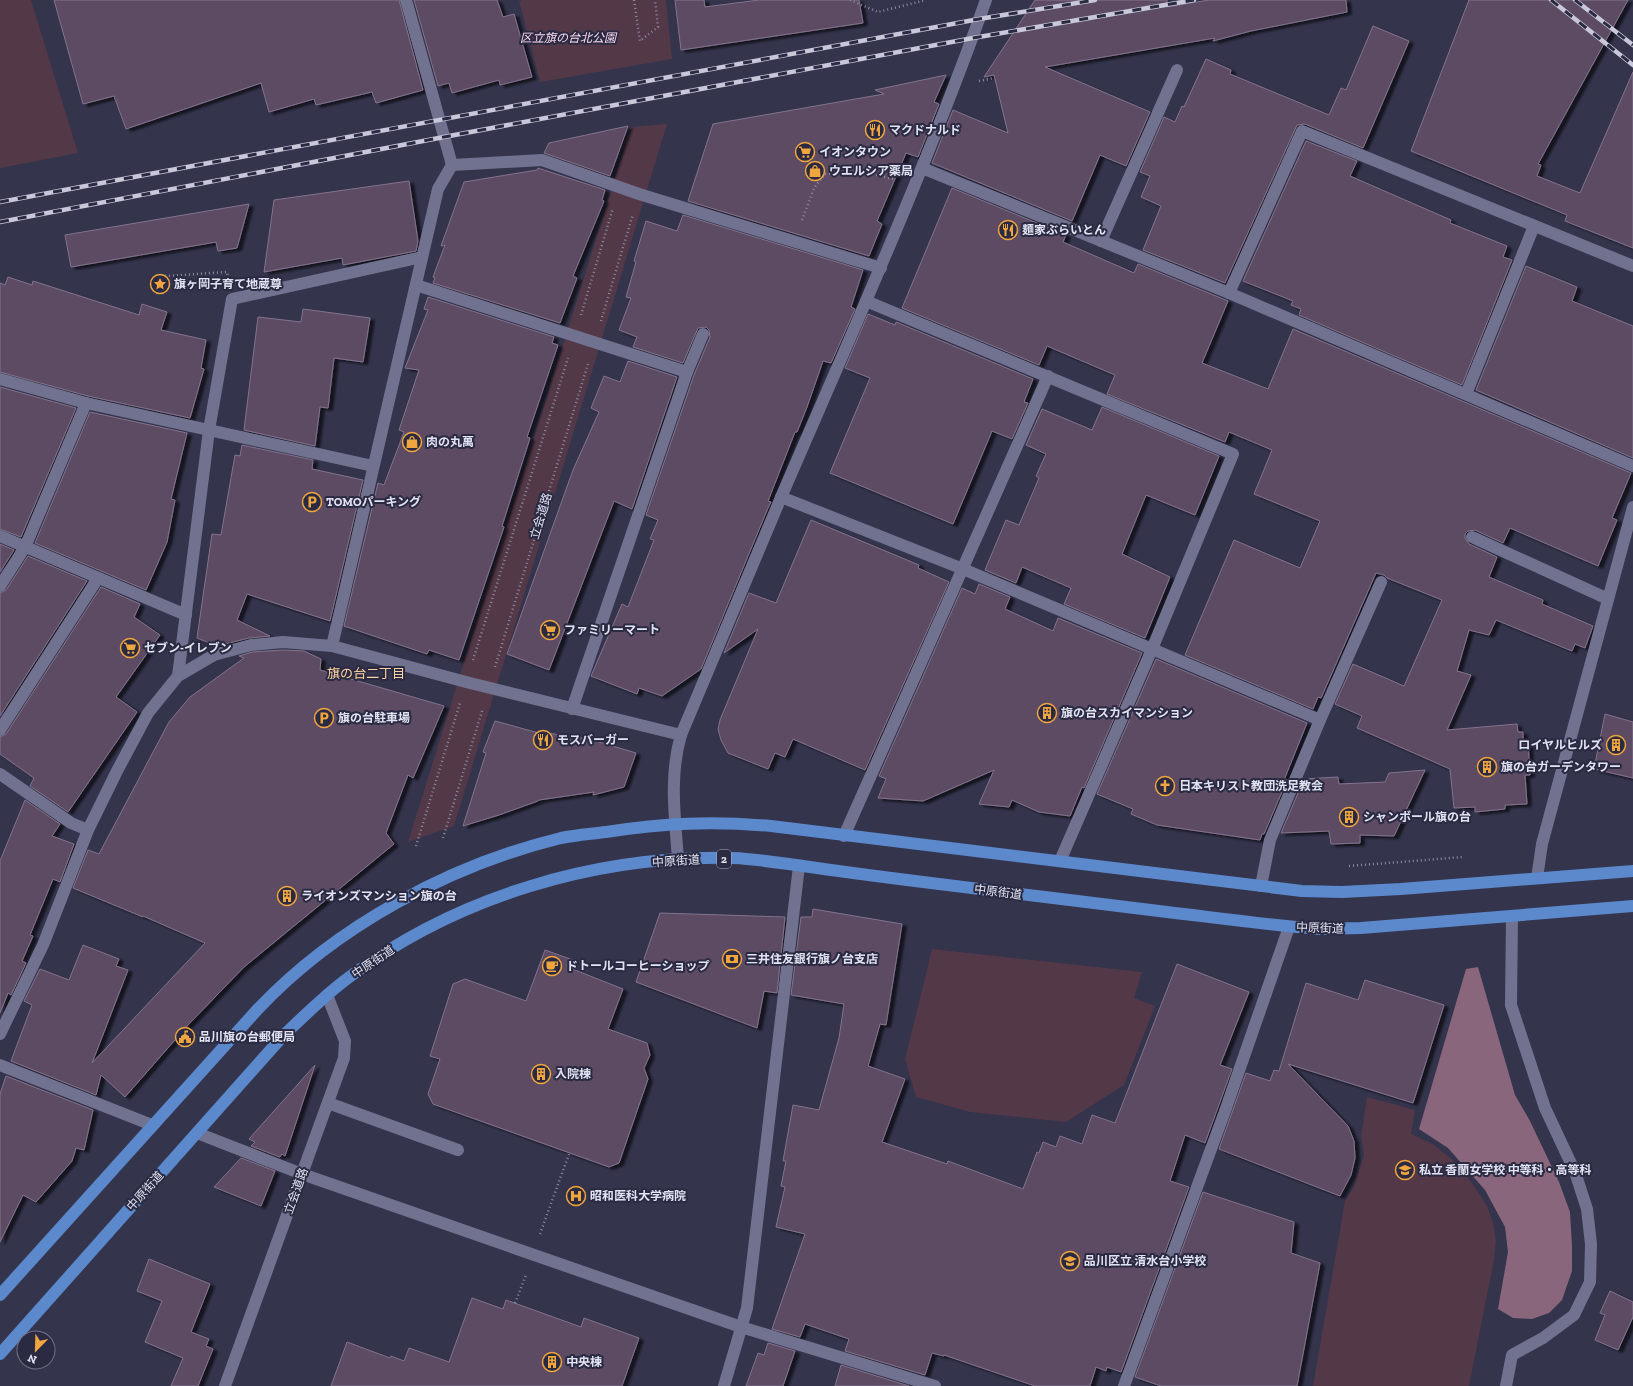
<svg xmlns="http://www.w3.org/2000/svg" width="1633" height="1386" font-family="'Zilla Slab','Noto Sans JP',serif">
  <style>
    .green { fill: #533848 }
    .forest { fill: #89667b }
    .building { fill: #5b4b64; stroke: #84738e; filter: url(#shadow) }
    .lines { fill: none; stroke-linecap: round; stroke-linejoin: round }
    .path { stroke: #8c8ca1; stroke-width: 2.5; stroke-dasharray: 1 3; stroke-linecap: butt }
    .minor { stroke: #71728f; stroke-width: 12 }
    .major { stroke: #5b89cc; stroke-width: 12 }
    .rail-casing { stroke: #c8c8da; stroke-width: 4.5 }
    .rail { stroke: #2a2a42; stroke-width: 3; stroke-dasharray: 9; stroke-linecap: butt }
    .labels { text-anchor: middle; stroke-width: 4; stroke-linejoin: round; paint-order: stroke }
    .shield { fill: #2a2a42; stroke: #aaabbd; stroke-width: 1 }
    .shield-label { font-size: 11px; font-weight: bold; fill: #e1e2f2 }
    .park-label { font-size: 12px; font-style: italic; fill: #fdd7ed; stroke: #2a2a42 }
    .poi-label { font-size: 12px; font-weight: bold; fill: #e1e2f2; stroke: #2a2a42; text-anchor: start }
    .street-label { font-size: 12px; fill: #e1e2f2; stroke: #2a2a42 }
    .neighbourhood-label { font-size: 13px; fill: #fdd3a1; stroke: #2a2a42 }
  </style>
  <defs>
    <filter id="shadow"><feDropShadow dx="4.5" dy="2.5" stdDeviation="1" flood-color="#0009"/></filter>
  </defs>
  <rect width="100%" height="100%" fill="#34344d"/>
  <g class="green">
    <path d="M0,0H31L78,153L0,168Z"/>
    <path d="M522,0H666L672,59L540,82L519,1Z"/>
    <path d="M667,124L454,826L408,842L631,127Z"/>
    <path d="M932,949L1142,972L1134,998L1155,1006L1124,1085L1066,1122L970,1112L916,1097L905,1059Z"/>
    <path d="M1367,1097L1415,1110L1411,1134L1434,1145L1455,1162L1472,1183L1487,1206L1493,1223L1496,1241L1494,1260L1469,1386H1313L1345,1201L1354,1187L1364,1155L1361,1136Z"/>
  </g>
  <path class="forest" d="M1478,967L1515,1095L1530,1121L1559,1182L1570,1212L1572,1246V1271L1562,1300L1549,1313L1532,1319L1513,1318L1498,1309L1508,1252L1505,1227L1485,1190L1448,1148L1419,1129L1466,969Z"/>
  <g class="building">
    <path d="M54,0H399L423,90L376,103L372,92L316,105L314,99L269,112L261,83L126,129L114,96L83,104Z"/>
    <path d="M414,0H497L503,17L514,14L532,77L500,85L499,80L452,93L449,83L438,86Z"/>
    <path d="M675,0H704L705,7L759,0H859L863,23L681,50Z"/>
    <path d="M1035,0H1167V7L1209,0H1346L1347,12L1251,31L1213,41L1215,38L1045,67L1150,112L1126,166L1100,155L1072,221L932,163L953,110L1008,133L994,75L984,77Z"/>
    <path d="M1469,0H1628L1538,164L1541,165L1537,176L1580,193L1633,72V248L1565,221L1567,215L1411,151Z"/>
    <path d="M1373,26L1409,41L1363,148L1305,124L1297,125L1225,283L1143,250L1161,206L1141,197L1150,176L1140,172L1164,117L1175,122L1182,106L1184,107L1206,59L1231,70L1230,74L1329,115L1341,88L1346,90Z"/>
    <path d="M946,75L934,102L939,104L918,157L906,153L877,221L882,224L869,256L688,201L713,124L884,94L875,90Z"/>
    <path d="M628,126L610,176L544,153L549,143Z"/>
    <path d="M1306,141L1357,161L1350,176L1451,220L1450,223L1507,246L1503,257L1512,260L1462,385L1299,315L1301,309L1291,305L1293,301L1243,281Z"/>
    <path d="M538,168L605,190L602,200L604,201L573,276L577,278L560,323L433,283L435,278L433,277L445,245L441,246L464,182L537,170Z"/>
    <path d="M409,181L418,241L416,251L343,265L342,258L264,272L274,200Z"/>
    <path d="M952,188L1066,235L1063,242L1134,273L1138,264L1228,301L1202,363L1268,389L1293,329L1631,473L1612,518L1617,520L1598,566L1510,528L1503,543L1475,530L1468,531L1465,534V538L1469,544L1497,557L1489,577L1543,600L1542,604L1593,626L1585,648L1575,644L1572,651L1496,620L1489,635L1469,630L1457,671L1471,675L1447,730L1517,724L1518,732H1523V743L1528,742L1530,775H1525L1527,804L1505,805V809L1475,812V807L1454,808L1450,769L1357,728L1362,716L1335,704L1353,664L1404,686L1442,600L1387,578L1384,575L1376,573L1321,698L1318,697L1313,709L1185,655L1234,540L1300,568L1320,521L1254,494L1272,450L1229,432L1225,442L1107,394L1115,375L1047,346L1039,365L902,308Z"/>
    <path d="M249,204L237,248L218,251L216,242L71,267L65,235Z"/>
    <path d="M683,215L863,270L851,307L855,309L831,363L823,361L807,407L797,432H795L768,501L771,502L768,508L701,669L662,696L639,688L637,694L591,676L622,604L628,607L654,540L650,539L658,520L646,515L694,375L710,337L709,330L706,327L698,328L683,363L633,347L637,337L619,330L631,298L626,297L636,262L634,261L646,221L677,231Z"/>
    <path d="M1526,266L1577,287L1572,301L1633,326V458L1476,390Z"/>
    <path d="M8,277L32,285L33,281L139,315L142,304L167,312L161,330L206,340L201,368L204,369L190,418L88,396L0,372V283L5,285Z"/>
    <path d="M428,297L554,337L552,343L558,345L527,437L530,438L502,526L504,527L459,660L429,650L427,654L344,626L378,483L384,485L404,432L399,430L419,370L405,368L428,310L424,309Z"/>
    <path d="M303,309L370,318L363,362L334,358L328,408L320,407L315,446L244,430L258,317L301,322Z"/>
    <path d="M868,314L895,325L896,322L1033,379L1024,402L1028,403L1012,439L992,431L953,524L830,473L870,378L845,368Z"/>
    <path d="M628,361L677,377L632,509L614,501L549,670L507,654L573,470L599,412L591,408L604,376L620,382Z"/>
    <path d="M0,387L76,408L21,537L0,529Z"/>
    <path d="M1102,407L1219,456L1195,515L1146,495L1122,554L1170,577L1145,638L1064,604L1071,588L1022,567L1016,583L985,570L1006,520L1019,525L1039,478L1036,476L1046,454L1026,445L1042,409L1092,430Z"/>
    <path d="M90,412L187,433L171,499L175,500L167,542L146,590L35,543Z"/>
    <path d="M242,445L313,460L312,469L363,480L330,621L247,594L237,620L270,636L249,638L217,646L197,638L212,534L221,535L235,455L240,456Z"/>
    <path d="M811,520L919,565L918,568L949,582L865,770L793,739L785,757L775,753L768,769L728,753L721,740L718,729L720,720L758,629L724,653L749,593L776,603Z"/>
    <path d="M0,544L14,550L0,572Z"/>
    <path d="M28,556L87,581L0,716V593L6,590Z"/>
    <path d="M979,584L1010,597L1005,609L1053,631L1058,618L1142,653L1084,788L1082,787L1070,816L1039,812L1012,800L1009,807L979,804L994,770L923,801L878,798L886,779L879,776L962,588L975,594Z"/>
    <path d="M101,587L140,604L134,617L160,635L116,697L137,712L68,812L30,786L34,778L0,754V737L6,734Z"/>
    <path d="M283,650L304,651L321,659L320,670L444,706L413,778L408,775L386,833L394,844L244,967L188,1025L125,1097L101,1075L96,1095L11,1061L32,1005L24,1001L40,969L69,980L83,945L119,959L116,966L128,970L92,1063L205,943L143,916V917L73,888L88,850L99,854L169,722L190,697L244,658L239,656L252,652Z"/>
    <path d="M1156,659L1307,723L1284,780H1287L1264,834H1262L1260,840L1157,825L1131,814L1133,809L1097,794Z"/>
    <path d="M1605,714L1633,722V778L1594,769Z"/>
    <path d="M495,721L546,735L547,733L589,739L636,753L624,787L593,795L594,792L539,800L538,801L499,815L463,826L486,753L483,752Z"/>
    <path d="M1425,770L1394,836L1360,835V843L1331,844L1329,831L1281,833L1304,779L1338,777L1339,784L1385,782L1389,773Z"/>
    <path d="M25,800L60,824L52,836L74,844L60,882L53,879L30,935L33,936L22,961L26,963L11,995L8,993L0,1013V861Z"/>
    <path d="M813,909L902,924L886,1025L880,1024L868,1066L905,1079L882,1142L947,1164L948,1161L1023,1189L1037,1152L1039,1153L1043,1142L1056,1147L1060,1136L1082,1144L1092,1115L1115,1123L1177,964L1249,992L1220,1065L1232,1069L1205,1143L1185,1135L1170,1181L1189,1187L1121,1372L1107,1367L1106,1371L1096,1367L1090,1386H1035L944,1355V1356L932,1353L925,1375L845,1351L849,1339L805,1324L800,1337L772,1329L805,1234L776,1227L785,1187L781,1186L786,1161H783L793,1105L819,1110L839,1038L844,1004L791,995L801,917H812Z"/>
    <path d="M660,913L785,917L777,993L764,991L757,1028L636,982Z"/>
    <path d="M545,950L573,960L570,968L623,989L608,1029L647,1043L650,1055L644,1068L648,1079L619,1163L609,1167L433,1104L428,1094L440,1059L430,1056L453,984L465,979L526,1001Z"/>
    <path d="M1365,980L1444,1005L1413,1103L1288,1064L1348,1126L1354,1141L1355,1158L1351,1175L1340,1196L1219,1149L1246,1073L1270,1081L1274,1070L1279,1071L1306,983L1358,1000Z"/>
    <path d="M315,1065L285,1156L282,1154L280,1157L251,1146L255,1142L249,1139Z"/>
    <path d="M6,1076L93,1110L84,1150L76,1148L72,1161L36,1202L23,1195L0,1242V1094Z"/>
    <path d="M241,1158L275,1171L261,1206L214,1187Z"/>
    <path d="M1203,1192L1294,1222L1291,1253L1320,1263L1297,1386H1161L1135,1377Z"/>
    <path d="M149,1259L210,1284L191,1332L209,1339L206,1346L213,1349L198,1386H171L183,1358L145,1342L162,1301L137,1291Z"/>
    <path d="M1610,1291L1633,1302V1317L1618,1350L1595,1340L1605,1315L1600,1313Z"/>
    <path d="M472,1298L503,1309L506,1300L581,1327L584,1318L639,1338L622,1386H331L347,1342L390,1358L391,1356L404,1361L409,1348L449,1362Z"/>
    <path d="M768,1343L795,1351L783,1386H746L758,1353L764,1355Z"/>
    <path d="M841,1365L909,1386H835Z"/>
  </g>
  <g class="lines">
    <g class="path">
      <path d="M634,0L640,41L658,27L655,0"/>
      <path d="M850,0L878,12L926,0"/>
      <path d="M979,81L994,78"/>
      <path d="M802,220L814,188L825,174L861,171L893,179"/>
      <path d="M165,276L227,272L228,277"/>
      <path d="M581,315L613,208"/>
      <path d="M601,321L633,214"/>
      <path d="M473,660L568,358"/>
      <path d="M495,667L588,364"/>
      <path d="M443,838L483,708"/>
      <path d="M416,846L460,703"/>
      <path d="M1349,866L1463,857"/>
      <path d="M540,1234L569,1154"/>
      <path d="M515,1303L526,1275"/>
    </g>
    <g class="minor">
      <path d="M406,0L452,165"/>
      <path d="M922,168L1229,293L1633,466"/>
      <path d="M1101,241L1177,70"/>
      <path d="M416,285L687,372L703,334"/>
      <path d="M1229,293L1302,131L1633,266"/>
      <path d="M866,301L1233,454L1152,649L1060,861"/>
      <path d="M0,379L86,403L373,466"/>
      <path d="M1466,394L1534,226"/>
      <path d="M781,497L963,569L1320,720"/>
      <path d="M0,536L186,615"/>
      <path d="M1472,537L1608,599"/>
      <path d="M0,586L25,547L86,403"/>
      <path d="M332,646L438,189L452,165L542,160L639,194L881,268"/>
      <path d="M178,676L209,430L232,299L422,257"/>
      <path d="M572,709L687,372"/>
      <path d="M0,730L98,578"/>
      <path d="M0,774L71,823L88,830"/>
      <path d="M844,836L1048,376"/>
      <path d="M678,859C675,817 669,776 681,735C715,655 748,575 782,495C853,331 926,168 986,0"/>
      <path d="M1537,878L1542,844L1633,507"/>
      <path d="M1261,886L1270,840L1320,720L1381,582"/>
      <path d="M0,1034L43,945L88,830L117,771L148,713L178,676L214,655L251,645L283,642L332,646L466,682L681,735"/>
      <path d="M0,1065L152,1125"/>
      <path d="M328,1103L458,1150"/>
      <path d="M197,1133L302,1174L741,1327L935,1386"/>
      <path d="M225,1386L344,1058L345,1041L327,995"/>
      <path d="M724,1386L747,1308L799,866"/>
      <path d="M1124,1386L1225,1111L1289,927"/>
      <path d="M1506,1386L1512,1355L1543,1338L1574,1315L1590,1282L1591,1244L1587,1209L1575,1172L1545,1108L1511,1005L1512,916"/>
    </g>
    <g class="major">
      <path d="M0,1295L257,1010C336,926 450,865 561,838C576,835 591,834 606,832C664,823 712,821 771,826L1302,891L1342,892L1401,889L1633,871"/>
      <path d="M0,1354L283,1036C304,1016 325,995 348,978C457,896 597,855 733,858C756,859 780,863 803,866C843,872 883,877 923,882C1004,892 1086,902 1167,912C1218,918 1268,925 1319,929L1361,928L1633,906"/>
    </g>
    <g class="rail-casing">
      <g id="rail">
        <path d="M1551,0L1633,65"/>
        <path d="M1575,0L1633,45"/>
        <path d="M0,202L979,19L1095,0"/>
        <path d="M0,222L444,137L973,38L1194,0"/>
      </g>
    </g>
    <use href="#rail" class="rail"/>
  </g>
  <defs>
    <g id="restaurant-ring" transform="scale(1)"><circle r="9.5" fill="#2a2a42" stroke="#f0a63e" stroke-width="1.5"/><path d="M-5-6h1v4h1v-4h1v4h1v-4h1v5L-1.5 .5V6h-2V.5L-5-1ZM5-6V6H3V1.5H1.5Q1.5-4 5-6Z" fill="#f0a63e"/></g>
    <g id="supermarket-ring" transform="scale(1)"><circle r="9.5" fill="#2a2a42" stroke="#f0a63e" stroke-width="1.5"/><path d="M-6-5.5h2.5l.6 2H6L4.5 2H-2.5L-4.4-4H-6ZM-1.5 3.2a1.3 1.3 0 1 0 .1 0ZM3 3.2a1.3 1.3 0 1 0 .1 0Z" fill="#f0a63e"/></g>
    <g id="shop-ring" transform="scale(1)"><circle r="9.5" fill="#2a2a42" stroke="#f0a63e" stroke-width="1.5"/><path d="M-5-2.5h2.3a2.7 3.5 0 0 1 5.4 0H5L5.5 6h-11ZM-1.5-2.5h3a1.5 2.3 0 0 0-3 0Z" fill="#f0a63e"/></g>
    <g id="sight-ring" transform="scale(1)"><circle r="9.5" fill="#2a2a42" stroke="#f0a63e" stroke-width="1.5"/><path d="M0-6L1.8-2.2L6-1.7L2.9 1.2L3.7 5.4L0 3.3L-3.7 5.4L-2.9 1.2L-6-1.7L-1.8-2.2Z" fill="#f0a63e"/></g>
    <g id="parking-ring" transform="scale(1)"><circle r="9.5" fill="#2a2a42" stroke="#f0a63e" stroke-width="1.5"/><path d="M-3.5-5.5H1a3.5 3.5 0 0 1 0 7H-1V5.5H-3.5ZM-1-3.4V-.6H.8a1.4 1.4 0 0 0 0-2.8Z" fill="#f0a63e"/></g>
    <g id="building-ring" transform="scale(1)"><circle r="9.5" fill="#2a2a42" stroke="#f0a63e" stroke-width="1.5"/><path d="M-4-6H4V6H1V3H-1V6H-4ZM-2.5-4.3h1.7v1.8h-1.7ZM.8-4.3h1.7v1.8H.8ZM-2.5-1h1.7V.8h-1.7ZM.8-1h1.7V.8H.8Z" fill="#f0a63e"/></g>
    <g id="church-ring" transform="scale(1)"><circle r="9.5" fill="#2a2a42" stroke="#f0a63e" stroke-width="1.5"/><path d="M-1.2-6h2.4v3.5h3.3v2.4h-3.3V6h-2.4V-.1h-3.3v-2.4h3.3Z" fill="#f0a63e"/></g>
    <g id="bank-ring" transform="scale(1)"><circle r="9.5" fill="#2a2a42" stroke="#f0a63e" stroke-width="1.5"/><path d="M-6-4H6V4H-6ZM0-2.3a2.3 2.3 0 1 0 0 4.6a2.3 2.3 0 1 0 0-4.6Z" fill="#f0a63e"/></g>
    <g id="cafe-ring" transform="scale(1)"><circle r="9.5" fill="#2a2a42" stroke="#f0a63e" stroke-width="1.5"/><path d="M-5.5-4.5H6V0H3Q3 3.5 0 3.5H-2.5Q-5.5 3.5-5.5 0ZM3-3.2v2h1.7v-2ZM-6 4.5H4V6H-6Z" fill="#f0a63e"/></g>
    <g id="civic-ring" transform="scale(1)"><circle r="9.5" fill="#2a2a42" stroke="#f0a63e" stroke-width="1.5"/><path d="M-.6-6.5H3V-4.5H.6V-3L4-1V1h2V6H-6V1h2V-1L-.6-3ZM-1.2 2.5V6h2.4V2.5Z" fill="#f0a63e"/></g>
    <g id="school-ring" transform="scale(1)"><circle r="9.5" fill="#2a2a42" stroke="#f0a63e" stroke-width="1.5"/><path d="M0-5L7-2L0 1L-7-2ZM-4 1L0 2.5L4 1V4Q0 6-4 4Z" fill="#f0a63e"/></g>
    <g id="hospital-ring" transform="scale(1)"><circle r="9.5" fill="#2a2a42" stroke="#f0a63e" stroke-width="1.5"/><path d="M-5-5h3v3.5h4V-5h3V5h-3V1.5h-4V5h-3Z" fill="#f0a63e"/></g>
  </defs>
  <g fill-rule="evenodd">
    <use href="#restaurant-ring" x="875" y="130"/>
    <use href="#supermarket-ring" x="805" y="152"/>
    <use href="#shop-ring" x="815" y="171"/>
    <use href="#restaurant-ring" x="1008" y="230"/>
    <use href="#sight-ring" x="160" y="284"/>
    <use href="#shop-ring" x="412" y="442"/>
    <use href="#parking-ring" x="312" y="502"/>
    <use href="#supermarket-ring" x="550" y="630"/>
    <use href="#supermarket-ring" x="130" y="648"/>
    <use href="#building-ring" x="1047" y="713"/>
    <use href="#parking-ring" x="324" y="718"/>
    <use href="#restaurant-ring" x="543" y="740"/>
    <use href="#building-ring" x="1616" y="745"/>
    <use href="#building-ring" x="1487" y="767"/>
    <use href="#church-ring" x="1165" y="786"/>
    <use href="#building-ring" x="1349" y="817"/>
    <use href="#building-ring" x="287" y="896"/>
    <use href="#bank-ring" x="732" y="959"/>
    <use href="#cafe-ring" x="552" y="966"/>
    <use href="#civic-ring" x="185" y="1037"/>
    <use href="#building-ring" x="541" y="1074"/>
    <use href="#school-ring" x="1405" y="1170"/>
    <use href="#hospital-ring" x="576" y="1196"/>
    <use href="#school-ring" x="1070" y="1261"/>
    <use href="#building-ring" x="552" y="1362"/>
  </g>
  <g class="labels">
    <rect class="shield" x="717" y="850" width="14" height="18" rx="3"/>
    <g class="shield-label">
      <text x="724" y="863">2</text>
    </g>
    <g class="park-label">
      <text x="568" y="42">区立旗の台北公園</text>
    </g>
    <g class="poi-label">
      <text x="889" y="134">マクドナルド</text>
      <text x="819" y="156">イオンタウン</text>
      <text x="829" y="175">ウエルシア薬局</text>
      <text x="1022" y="234">麺家ぶらいとん</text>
      <text x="174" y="288">旗ヶ岡子育て地蔵尊</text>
      <text x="426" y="446">肉の丸萬</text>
      <text x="326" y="506">TOMOパーキング</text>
      <text x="564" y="634">ファミリーマート</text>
      <text x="144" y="652">セブン-イレブン</text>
      <text x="1061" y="717">旗の台スカイマンション</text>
      <text x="338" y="722">旗の台駐車場</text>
      <text x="557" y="744">モスバーガー</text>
      <text x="1602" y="749" text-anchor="end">ロイヤルヒルズ</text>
      <text x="1501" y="771">旗の台ガーデンタワー</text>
      <text x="1179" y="790">日本キリスト教団洗足教会</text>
      <text x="1363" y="821">シャンボール旗の台</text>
      <text x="301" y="900">ライオンズマンション旗の台</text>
      <text x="746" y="963">三井住友銀行旗ノ台支店</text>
      <text x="566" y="970">ドトールコーヒーショップ</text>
      <text x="199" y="1041">品川旗の台郵便局</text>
      <text x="555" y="1078">入院棟</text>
      <text x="1419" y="1174">私立 香蘭女学校 中等科・高等科</text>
      <text x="590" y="1200">昭和医科大学病院</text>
      <text x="1084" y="1265">品川区立 清水台小学校</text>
      <text x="566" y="1366">中央棟</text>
    </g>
    <g class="street-label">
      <text transform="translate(541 516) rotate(-73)" y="4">立会道路</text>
      <text transform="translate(676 861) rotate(-4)" y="4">中原街道</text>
      <text transform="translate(998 892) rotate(7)" y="4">中原街道</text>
      <text transform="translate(1320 928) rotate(2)" y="4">中原街道</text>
      <text transform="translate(373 962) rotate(-34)" y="4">中原街道</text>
      <text transform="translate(145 1191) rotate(-48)" y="4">中原街道</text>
      <text transform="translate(296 1191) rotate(-70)" y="4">立会道路</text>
    </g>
    <g class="neighbourhood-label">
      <text x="366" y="678">旗の台二丁目</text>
    </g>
  </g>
  <g transform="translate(36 1350) rotate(203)"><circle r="19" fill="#2a2a42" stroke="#737488"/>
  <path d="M0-3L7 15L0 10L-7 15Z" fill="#f0a63e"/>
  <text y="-6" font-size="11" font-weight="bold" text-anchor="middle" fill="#e1e2f2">N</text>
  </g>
</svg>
